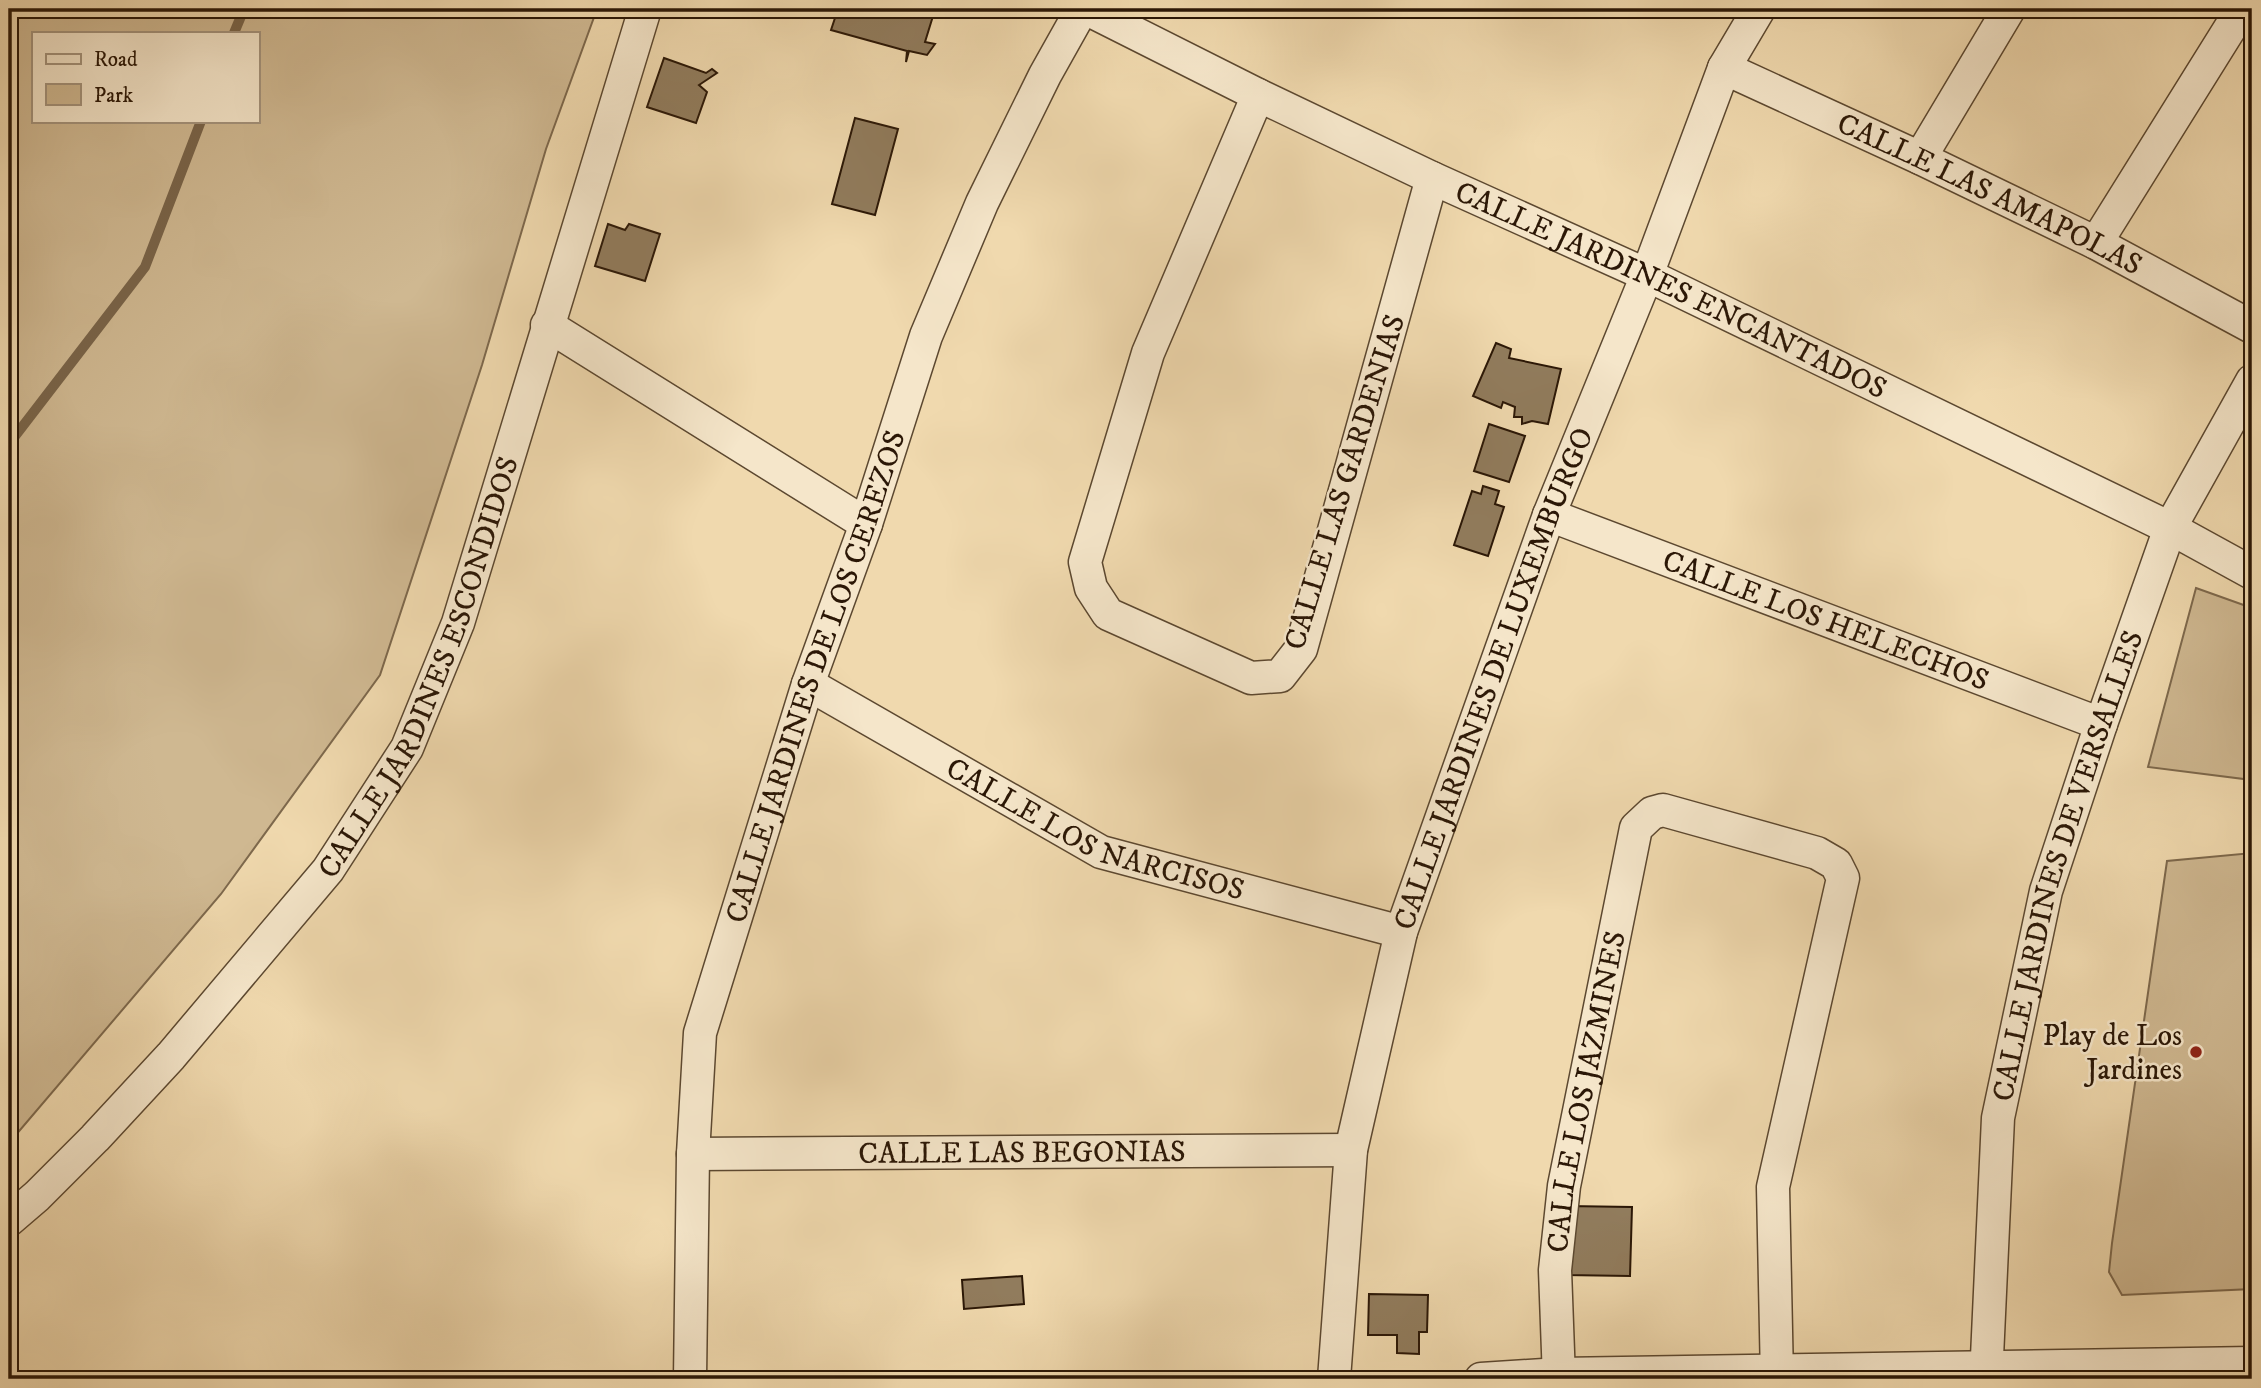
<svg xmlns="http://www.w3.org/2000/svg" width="2261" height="1388" font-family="'IM FELL DW Pica',serif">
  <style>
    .green { fill: #cfb891; stroke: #7d684c; stroke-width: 2; fill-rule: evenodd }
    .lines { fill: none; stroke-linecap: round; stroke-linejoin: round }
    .stream { stroke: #796449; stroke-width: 10 }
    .building { fill: #917c5d; stroke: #2b1706; stroke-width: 2 }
    .minor-casing { stroke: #5c4830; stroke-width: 35 }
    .minor { stroke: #f5e6ca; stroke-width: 32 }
    .poi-dot { fill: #8f2418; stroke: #f5e6ca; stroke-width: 2.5 }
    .labels { text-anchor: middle; stroke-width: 5; stroke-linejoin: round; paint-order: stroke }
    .street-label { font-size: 30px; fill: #2b1706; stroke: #f5e6ca }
    .poi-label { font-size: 30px; fill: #2b1706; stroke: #f5e6ca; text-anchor: end }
  </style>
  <rect width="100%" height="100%" fill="#f0d9ae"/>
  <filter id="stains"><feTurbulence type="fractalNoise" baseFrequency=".00286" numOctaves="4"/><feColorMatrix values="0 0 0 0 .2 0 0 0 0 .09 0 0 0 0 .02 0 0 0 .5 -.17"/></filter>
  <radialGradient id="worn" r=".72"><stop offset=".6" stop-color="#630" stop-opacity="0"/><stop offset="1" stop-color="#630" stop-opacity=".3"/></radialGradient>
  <g class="green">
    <path d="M9,9H597L546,149L482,365L380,675L221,894L9,1143ZM33,33H257V121H33Z"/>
    <path d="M2196,588L2252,608V780L2148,767Z"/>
    <path d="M2252,853V1289L2122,1295L2109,1272L2112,1243L2167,861Z"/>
  </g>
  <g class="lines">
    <g class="stream">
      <path d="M234,33L244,9"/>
      <path d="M9,444L145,267L201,121"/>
    </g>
  </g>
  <g class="building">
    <path d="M838,9H906L933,16L925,42L935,44L927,55L909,51L906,62L907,51L831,30Z"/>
    <path d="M664,58L706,73L712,69L717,73L699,85L707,92L696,123L647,107Z"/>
    <path d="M855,118L898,129L875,215L832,204Z"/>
    <path d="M608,224L625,230L629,224L660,234L645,281L595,266Z"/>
    <path d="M1496,343L1511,349L1509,358L1561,369L1548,424L1532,421L1522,424V417H1514L1515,407L1503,402L1501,408L1473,396Z"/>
    <path d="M1489,424L1525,436L1509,482L1474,471Z"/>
    <path d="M1483,486L1499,491L1495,504L1504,507L1488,556L1454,545L1472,491L1481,494Z"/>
    <path d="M1567,1206L1632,1207L1630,1276L1565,1275Z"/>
    <path d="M1022,1276L1024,1304L964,1309L962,1280Z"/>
    <path d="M1369,1294L1428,1295L1427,1332H1419V1354L1397,1353V1335H1368Z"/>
  </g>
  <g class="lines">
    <g class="minor-casing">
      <g id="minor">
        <path id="s1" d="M1087,9L1258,95L1432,178L1647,275L2170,528L2252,573"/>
        <path id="s2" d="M1724,68L1920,158L2096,243L2252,327"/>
        <path d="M1258,95L1148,353L1085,562L1091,588L1108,614L1251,678L1280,676L1301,649L1432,178"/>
        <path d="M1920,158L2009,9"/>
        <path d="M2096,243L2242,9"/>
        <path d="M547,325L866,524"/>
        <path id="s3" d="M1549,515L2101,724"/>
        <path id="s4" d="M808,684L1101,852L1401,932"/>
        <path id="s5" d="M693,1154L1351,1150"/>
        <path id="s6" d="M9,1220L37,1196L95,1138L171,1056L328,870L407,748L458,623L645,9"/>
        <path id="s7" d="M690,1379L693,1154L700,1033L808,684L866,524L926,336L982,203L1045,75L1082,9"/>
        <path id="s8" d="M1334,1379L1351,1150L1401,932L1549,515L1647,275L1724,68L1759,9"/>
        <path d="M1481,1379L1559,1374L2252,1363"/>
        <path id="s9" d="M1559,1379L1555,1270L1564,1186L1636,828L1652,813L1663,810L1817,853L1836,864L1843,878L1773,1187L1777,1379"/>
        <path id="s10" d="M1986,1379L1998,1118L2046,891L2101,724L2170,528L2252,381"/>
      </g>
    </g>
    <use href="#minor" class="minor"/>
  </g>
  <circle class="poi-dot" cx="2196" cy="1052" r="7"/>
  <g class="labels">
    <g class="street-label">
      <text dy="10" stroke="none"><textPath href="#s2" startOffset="294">CALLE LAS AMAPOLAS</textPath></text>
      <text dy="10" stroke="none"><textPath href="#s1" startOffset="648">CALLE JARDINES ENCANTADOS</textPath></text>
      <text transform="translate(1344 482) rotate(-73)" y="10">CALLE LAS GARDENIAS</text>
      <text dy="10" stroke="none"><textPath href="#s3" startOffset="296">CALLE LOS HELECHOS</textPath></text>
      <text dy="10" stroke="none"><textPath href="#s6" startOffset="698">CALLE JARDINES ESCONDIDOS</textPath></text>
      <text dy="10" stroke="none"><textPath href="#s7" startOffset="721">CALLE JARDINES DE LOS CEREZOS</textPath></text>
      <text dy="10" stroke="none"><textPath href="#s8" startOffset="723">CALLE JARDINES DE LUXEMBURGO</textPath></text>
      <text dy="10" stroke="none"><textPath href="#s4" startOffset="324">CALLE LOS NARCISOS</textPath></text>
      <text dy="10" stroke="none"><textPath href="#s10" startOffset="523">CALLE JARDINES DE VERSALLES</textPath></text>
      <text dy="10" stroke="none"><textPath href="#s9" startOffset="290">CALLE LOS JAZMINES</textPath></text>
      <text dy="10" stroke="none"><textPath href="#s5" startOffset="329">CALLE LAS BEGONIAS</textPath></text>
    </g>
    <g class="poi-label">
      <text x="2182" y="1045">Play de Los<tspan x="2182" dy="34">Jardines</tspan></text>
    </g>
  </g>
  <rect width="2261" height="1388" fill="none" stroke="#f0d9ae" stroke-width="35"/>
  <rect x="10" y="10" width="2240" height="1367" fill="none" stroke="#2b1706" stroke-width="3.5"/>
  <rect x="18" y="18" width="2226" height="1353" fill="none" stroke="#2b1706" stroke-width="2"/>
  <rect x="32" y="32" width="228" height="91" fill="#f5e6ca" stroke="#a4937c" stroke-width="2"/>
  <rect x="46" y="54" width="35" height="10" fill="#f5e6ca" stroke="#a4937c" stroke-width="2"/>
  <text x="94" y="66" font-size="21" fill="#2b1706">Road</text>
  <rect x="46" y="84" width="35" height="21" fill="#cfb891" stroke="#a4937c" stroke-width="2"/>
  <text x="94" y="102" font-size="21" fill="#2b1706">Park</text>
  <rect width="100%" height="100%" filter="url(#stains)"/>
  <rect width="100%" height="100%" fill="url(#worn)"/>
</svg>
